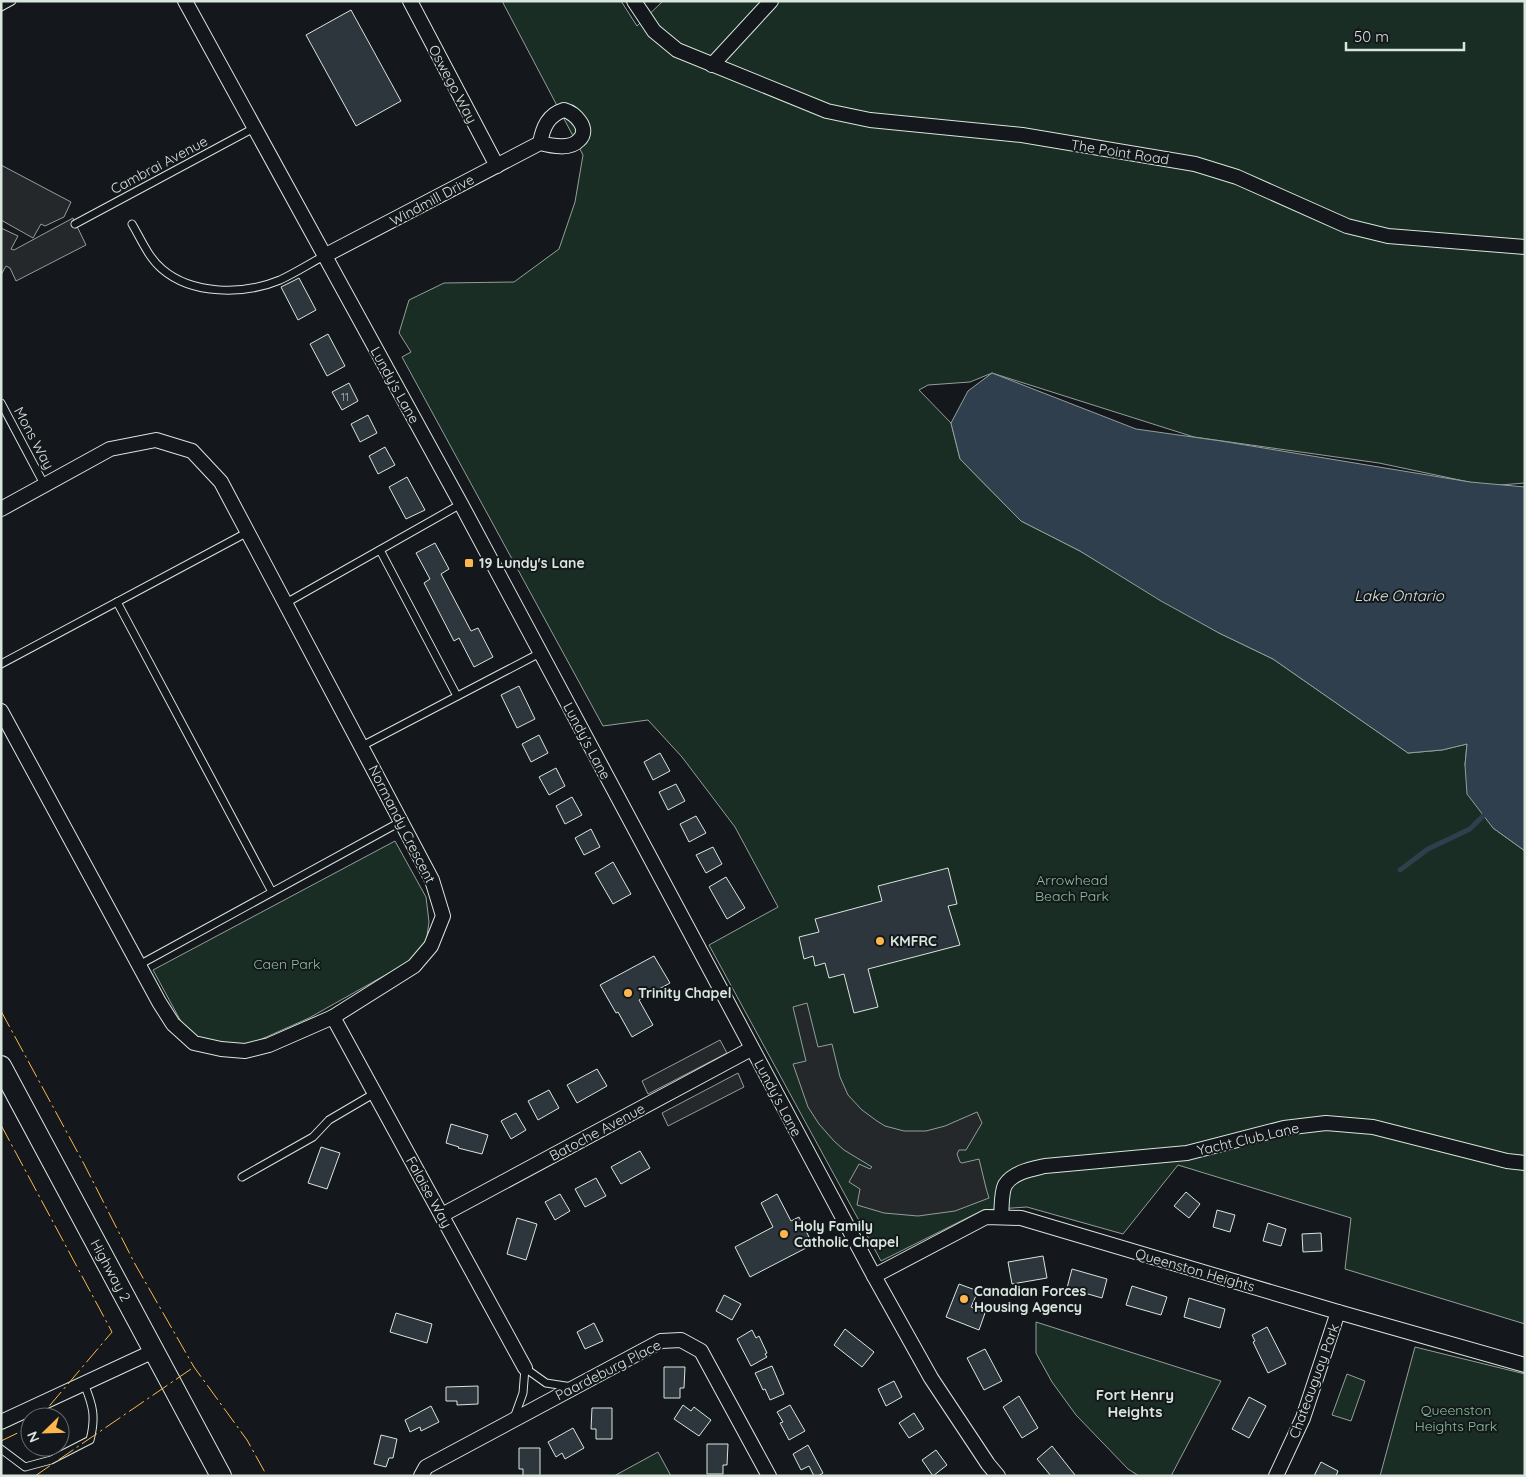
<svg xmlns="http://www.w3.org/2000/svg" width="1526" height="1477" font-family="Quicksand,sans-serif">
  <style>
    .green { fill: #1a2d24; stroke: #939e99 }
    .parking { fill: #24282b; stroke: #939e99 }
    .water { fill: #2f3f4d; stroke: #939e99 }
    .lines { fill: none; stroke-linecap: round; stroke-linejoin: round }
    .stream { stroke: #2f3f4d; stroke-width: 5 }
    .building { fill: #2c363c; stroke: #d8e6dc }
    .lane-casing { stroke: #d8e6dc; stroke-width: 9 }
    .street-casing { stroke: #d8e6dc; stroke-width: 16 }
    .secondary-casing { stroke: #d8e6dc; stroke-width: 22 }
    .lane { stroke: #14181c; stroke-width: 7 }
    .street { stroke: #14181c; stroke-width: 14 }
    .secondary { stroke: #14181c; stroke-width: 20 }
    .power { stroke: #ffb74d; stroke-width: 1; stroke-dasharray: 18 4 2.5 4; stroke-linecap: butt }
    .poi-dot { fill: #ffb74d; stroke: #14181c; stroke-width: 2 }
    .labels { text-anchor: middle; stroke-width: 4; stroke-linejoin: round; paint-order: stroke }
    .number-label { font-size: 11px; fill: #adbab4 }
    .street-label { font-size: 14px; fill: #d8e6dc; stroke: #14181c }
    .poi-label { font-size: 14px; font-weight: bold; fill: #d8e6dc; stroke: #14181c; text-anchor: start }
    .park-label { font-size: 14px; fill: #8ac095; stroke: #14181c }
    .water-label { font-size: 15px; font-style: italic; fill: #d8e6dc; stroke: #14181c }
    .neighbourhood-label { font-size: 15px; font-weight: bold; fill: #d8e6dc; stroke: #14181c }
  </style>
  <rect width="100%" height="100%" fill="#14181c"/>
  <g class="green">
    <path d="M502,1H621L637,26L663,1H1525V483L1488,486L1379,463L1194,437L992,373L970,382L928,385L919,390L951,423L960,459L1021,521L1080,551L1219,633L1273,659L1408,753L1442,750L1467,744L1465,765L1493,828L1525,851V1324L1345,1269L1351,1218L1178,1165L1123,1234L1027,1207L983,1210L881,1261L709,945L778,907L735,827L682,757L648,720L603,726L402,357L411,352L399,333L409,300L444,283L514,282L559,249L575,202L583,155Z"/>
    <path d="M395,841L426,897L429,922L426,943L412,960L309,1018L246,1046L201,1042L184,1027L153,970Z"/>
    <path d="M1036,1322L1221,1381L1171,1476H1139L1128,1469L1076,1415L1052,1382L1036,1353Z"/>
    <path d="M1415,1347L1525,1374V1476H1380Z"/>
    <path d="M1347,1374L1365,1381L1351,1421L1332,1415Z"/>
    <path d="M658,1452L671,1476H614Z"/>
  </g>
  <g class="parking">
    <path d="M1,165L71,202L64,217L45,226L41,224L33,238L1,220Z"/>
    <path d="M73,218L86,245L16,281L10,268L6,266L1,275V228L18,236L11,249L14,250Z"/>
    <path d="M807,1003L818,1047L832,1044L840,1077L848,1095L862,1110L877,1121L885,1126L904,1131H926L945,1126L977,1112L982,1123L966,1150H959L957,1154L960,1162L962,1163L979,1159L986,1188L989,1198L955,1211L918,1216L884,1213L857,1205L860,1189L849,1182L859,1164L870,1169L872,1167L844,1150L834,1141L819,1124L808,1107L793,1064L806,1061L793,1007Z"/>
    <path d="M720,1040L727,1053L648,1094L642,1081Z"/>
    <path d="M738,1073L744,1087L668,1126L662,1113Z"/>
  </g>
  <path class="water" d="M992,373L1136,429L1221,441L1470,482L1525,487V851L1493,828L1467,794L1465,765L1467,744L1442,750L1408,753L1273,659L1219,633L1161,601L1080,551L1021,521L960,459L951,423L968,391Z"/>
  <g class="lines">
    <path class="stream" d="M1400,870L1428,849L1470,829L1483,816"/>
  </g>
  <g class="building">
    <path d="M351,10L401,101L356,126L306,35Z"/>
    <path d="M299,278L316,310L298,320L281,287Z"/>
    <path d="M328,334L345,366L327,376L310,344Z"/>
    <path d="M349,383L358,401L342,410L332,392Z"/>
    <path d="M368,415L377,433L360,442L351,424Z"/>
    <path d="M385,447L395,465L378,474L369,456Z"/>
    <path d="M407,477L425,510L406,519L389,487Z"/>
    <path d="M435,543L449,569L441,574L471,631L478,628L493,657L474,667L459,638L454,641L424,583L430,579L416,553Z"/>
    <path d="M519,686L535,719L517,728L501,695Z"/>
    <path d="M539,735L548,753L531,762L522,744Z"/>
    <path d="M660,753L670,771L653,780L644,762Z"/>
    <path d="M556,768L565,786L549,795L539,777Z"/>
    <path d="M676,784L685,801L668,810L659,792Z"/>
    <path d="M572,797L582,815L565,824L556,806Z"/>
    <path d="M696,816L706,833L689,842L680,824Z"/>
    <path d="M591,829L600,847L584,855L575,838Z"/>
    <path d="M713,847L722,864L706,873L696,855Z"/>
    <path d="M613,862L631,894L613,904L595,873Z"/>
    <path d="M948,868L957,904L948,906L960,945L868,969L878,1007L854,1013L844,974L829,978L825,963L815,966L813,956L804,959L799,937L819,932L815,919L882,901L878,886Z"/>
    <path d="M726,877L745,908L727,919L709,887Z"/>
    <path d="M654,956L670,983L639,1000L653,1025L632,1037L618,1012L616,1013L600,985Z"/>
    <path d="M597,1069L607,1086L577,1103L567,1085Z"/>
    <path d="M549,1090L559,1108L538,1120L528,1101Z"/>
    <path d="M516,1113L526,1130L511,1139L501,1121Z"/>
    <path d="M451,1124L488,1135L482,1154L458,1148L459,1147L446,1143Z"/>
    <path d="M321,1147L340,1153L327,1189L308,1183Z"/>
    <path d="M640,1151L650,1168L621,1184L611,1167Z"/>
    <path d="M596,1178L606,1196L585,1207L575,1189Z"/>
    <path d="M1186,1192L1200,1204L1189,1218L1174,1206Z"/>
    <path d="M560,1194L570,1211L555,1220L545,1202Z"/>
    <path d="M777,1194L791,1221L799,1217L811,1241L804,1245L806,1248L750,1277L735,1247L773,1227L761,1203Z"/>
    <path d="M1217,1210L1235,1215L1230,1232L1213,1227Z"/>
    <path d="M517,1218L537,1224L526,1260L507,1254Z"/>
    <path d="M1268,1223L1286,1229L1281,1246L1263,1241Z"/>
    <path d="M1321,1233L1322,1251L1303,1252L1302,1234Z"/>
    <path d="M1043,1256L1047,1278L1012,1284L1008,1262Z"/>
    <path d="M1072,1269L1107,1279L1102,1298L1067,1288Z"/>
    <path d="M959,1284L978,1291L971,1307L985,1313L979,1330L946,1317Z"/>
    <path d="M1132,1286L1167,1297L1161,1315L1126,1305Z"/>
    <path d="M724,1295L741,1304L732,1320L716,1311Z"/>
    <path d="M1189,1298L1225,1309L1220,1328L1184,1317Z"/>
    <path d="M396,1313L432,1324L427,1343L390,1332Z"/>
    <path d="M594,1323L603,1341L585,1349L577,1332Z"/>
    <path d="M1267,1327L1286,1364L1268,1373L1253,1342L1255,1341L1252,1335Z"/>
    <path d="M845,1329L874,1352L862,1367L834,1345Z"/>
    <path d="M752,1330L756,1338L759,1336L767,1353L765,1354L767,1357L751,1366L737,1339Z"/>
    <path d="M985,1349L1002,1381L984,1390L967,1358Z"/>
    <path d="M772,1366L784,1394L770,1400L765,1389L763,1390L755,1373Z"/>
    <path d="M664,1367H685L684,1388H680V1398H664Z"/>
    <path d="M894,1381L902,1397L886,1406L878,1389Z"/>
    <path d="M478,1386V1404L457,1405V1401H446V1387Z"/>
    <path d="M1019,1396L1038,1428L1022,1438L1003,1407Z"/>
    <path d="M1249,1397L1266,1406L1249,1438L1232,1429Z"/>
    <path d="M683,1405L691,1411L694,1407L711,1420L699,1436L674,1419Z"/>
    <path d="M790,1405L805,1431L789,1440L780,1423L783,1422L777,1412Z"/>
    <path d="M431,1406L439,1422L421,1431L420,1427L410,1432L405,1420Z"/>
    <path d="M592,1408H612V1439H596V1429H591Z"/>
    <path d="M914,1413L924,1429L909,1438L899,1423Z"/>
    <path d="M573,1428L584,1448L565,1459L562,1453L556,1457L548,1442Z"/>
    <path d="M381,1435L397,1439L393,1458H389L386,1467L374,1464Z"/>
    <path d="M707,1444H728L727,1465H723V1474H707Z"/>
    <path d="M808,1445L823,1473L818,1476H814L809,1466L801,1470L793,1454Z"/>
    <path d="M1052,1446L1075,1475L1074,1476H1051L1037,1459Z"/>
    <path d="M519,1448H540V1476H523V1469H519Z"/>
    <path d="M936,1450L947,1465L933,1476L922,1460Z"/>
    <path d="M1321,1462L1338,1471L1336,1476H1314Z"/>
  </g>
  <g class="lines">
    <g class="lane-casing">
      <g id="lane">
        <path d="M1,7L12,1"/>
        <path d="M75,224L254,128"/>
        <path d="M132,224C141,239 148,257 162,269C192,295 244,295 280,280C295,273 309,264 324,256"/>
        <path d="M1,403L44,484"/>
        <path d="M380,550L457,696"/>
        <path d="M117,602L272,892"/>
        <path d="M286,603L461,504"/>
        <path d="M1,664L248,532"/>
        <path d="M362,746L540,653"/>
        <path d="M139,965L402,821"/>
        <path d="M242,1177L313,1137L329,1120L375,1093"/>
        <path d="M525,1368L546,1383L572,1387"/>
        <path d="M514,1418L523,1393L525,1368"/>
        <path d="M1,1449L25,1467L51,1460L90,1440C96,1417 93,1405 84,1384"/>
      </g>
    </g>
    <g class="street-casing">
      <g id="street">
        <path d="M185,1L461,504L874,1276L931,1378L988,1464L998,1476"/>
        <path d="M410,1L497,166"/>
        <path d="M634,1L654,31L677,50L827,111L870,120L1022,135L1195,164L1237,177L1347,226L1388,236L1525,247"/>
        <path d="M712,65L771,1"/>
        <path d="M324,256L540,143C552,146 570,150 579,140C591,129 575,113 564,110C548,115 543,127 540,143"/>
        <path d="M1,509L110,449L156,440L192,451L221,482L432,880L443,916L431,946L414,966L333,1017L269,1045L245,1051L221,1049L194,1043L173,1024L159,1002L1,711"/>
        <path d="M333,1017L525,1368"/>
        <path d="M442,1215L751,1049"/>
        <path d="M1001,1217C1002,1208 1001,1193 1005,1185C1013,1172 1032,1169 1045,1166L1187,1153L1284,1128L1326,1123L1373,1127L1507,1161L1525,1163"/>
        <path d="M874,1276L986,1217L1021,1218L1338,1312L1525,1365"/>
        <path d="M1,1422L154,1351"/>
        <path d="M421,1476L426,1467L661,1341L681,1340L701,1351L769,1476"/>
        <path d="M1276,1476L1303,1418L1338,1312"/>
      </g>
    </g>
    <g class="secondary-casing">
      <g id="secondary">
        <path id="s1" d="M1,1066L221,1476"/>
      </g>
    </g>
    <use href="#lane" class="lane"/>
    <use href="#street" class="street"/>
    <use href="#secondary" class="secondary"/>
    <g class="power">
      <path d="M1,1011L84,1164L135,1264L194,1367L247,1440L267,1476"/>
      <path d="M1,1125L112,1332L40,1417"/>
      <path d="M1,1441L30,1427"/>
      <path d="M35,1476L194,1367"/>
    </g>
  </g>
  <g class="poi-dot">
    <rect x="464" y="558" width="10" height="10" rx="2.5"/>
    <circle cx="880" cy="941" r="5"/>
    <circle cx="628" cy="993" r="5"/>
    <circle cx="784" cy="1234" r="5"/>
    <circle cx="964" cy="1299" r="5"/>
  </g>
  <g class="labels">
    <g class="number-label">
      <text x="345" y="401">11</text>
    </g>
    <g class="street-label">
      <text transform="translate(453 84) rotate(62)" y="5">Oswego Way</text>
      <text transform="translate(1120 152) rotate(9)" y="5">The Point Road</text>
      <text transform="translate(159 165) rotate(-28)" y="5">Cambrai Avenue</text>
      <text transform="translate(432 200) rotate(-28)" y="5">Windmill Drive</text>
      <text transform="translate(395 385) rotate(61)" y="5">Lundy's Lane</text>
      <text transform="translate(34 438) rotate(62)" y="5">Mons Way</text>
      <text transform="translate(587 741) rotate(62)" y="5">Lundy's Lane</text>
      <text transform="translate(402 824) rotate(63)" y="5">Normandy Crescent</text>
      <text transform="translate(778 1098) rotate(62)" y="5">Lundy's Lane</text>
      <text transform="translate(597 1132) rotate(-28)" y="5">Batoche Avenue</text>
      <text transform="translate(1248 1139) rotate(-13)" y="5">Yacht Club Lane</text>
      <text transform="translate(429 1192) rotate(61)" y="5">Falaise Way</text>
      <text transform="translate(1195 1270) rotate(16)" y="5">Queenston Heights</text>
      <text dy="5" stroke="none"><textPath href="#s1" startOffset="232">Highway 2</textPath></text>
      <text transform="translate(608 1370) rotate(-27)" y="5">Paardeburg Place</text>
      <text transform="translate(1314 1381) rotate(-70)" y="5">Chateauguay Park</text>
    </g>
    <g class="poi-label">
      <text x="479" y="568">19 Lundy's Lane</text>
      <text x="890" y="946">KMFRC</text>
      <text x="638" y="998">Trinity Chapel</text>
      <text x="794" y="1231">Holy Family<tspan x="794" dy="16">Catholic Chapel</tspan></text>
      <text x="974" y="1296">Canadian Forces<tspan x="974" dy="16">Housing Agency</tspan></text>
    </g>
    <g class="park-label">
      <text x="1072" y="885">Arrowhead<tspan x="1072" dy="16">Beach Park</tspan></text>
      <text x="287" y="969">Caen Park</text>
      <text x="1456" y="1415">Queenston<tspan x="1456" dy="16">Heights Park</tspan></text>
    </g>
    <g class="water-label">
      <text x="1399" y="601">Lake Ontario</text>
    </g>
    <g class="neighbourhood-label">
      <text x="1135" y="1400">Fort Henry<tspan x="1135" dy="17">Heights</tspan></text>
    </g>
  </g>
  <rect width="1526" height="1477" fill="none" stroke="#d8e6dc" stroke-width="5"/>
  <g transform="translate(45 1432) rotate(247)"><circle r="24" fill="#14181c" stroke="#626a69"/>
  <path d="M0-4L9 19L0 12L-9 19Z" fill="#ffb74d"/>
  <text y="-8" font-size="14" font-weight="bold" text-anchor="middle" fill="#d8e6dc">N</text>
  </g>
  <path d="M1346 42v8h118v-8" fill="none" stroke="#d8e6dc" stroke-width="2.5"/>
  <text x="1354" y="42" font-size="15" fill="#d8e6dc" stroke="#14181c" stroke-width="4" paint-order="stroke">50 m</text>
</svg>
